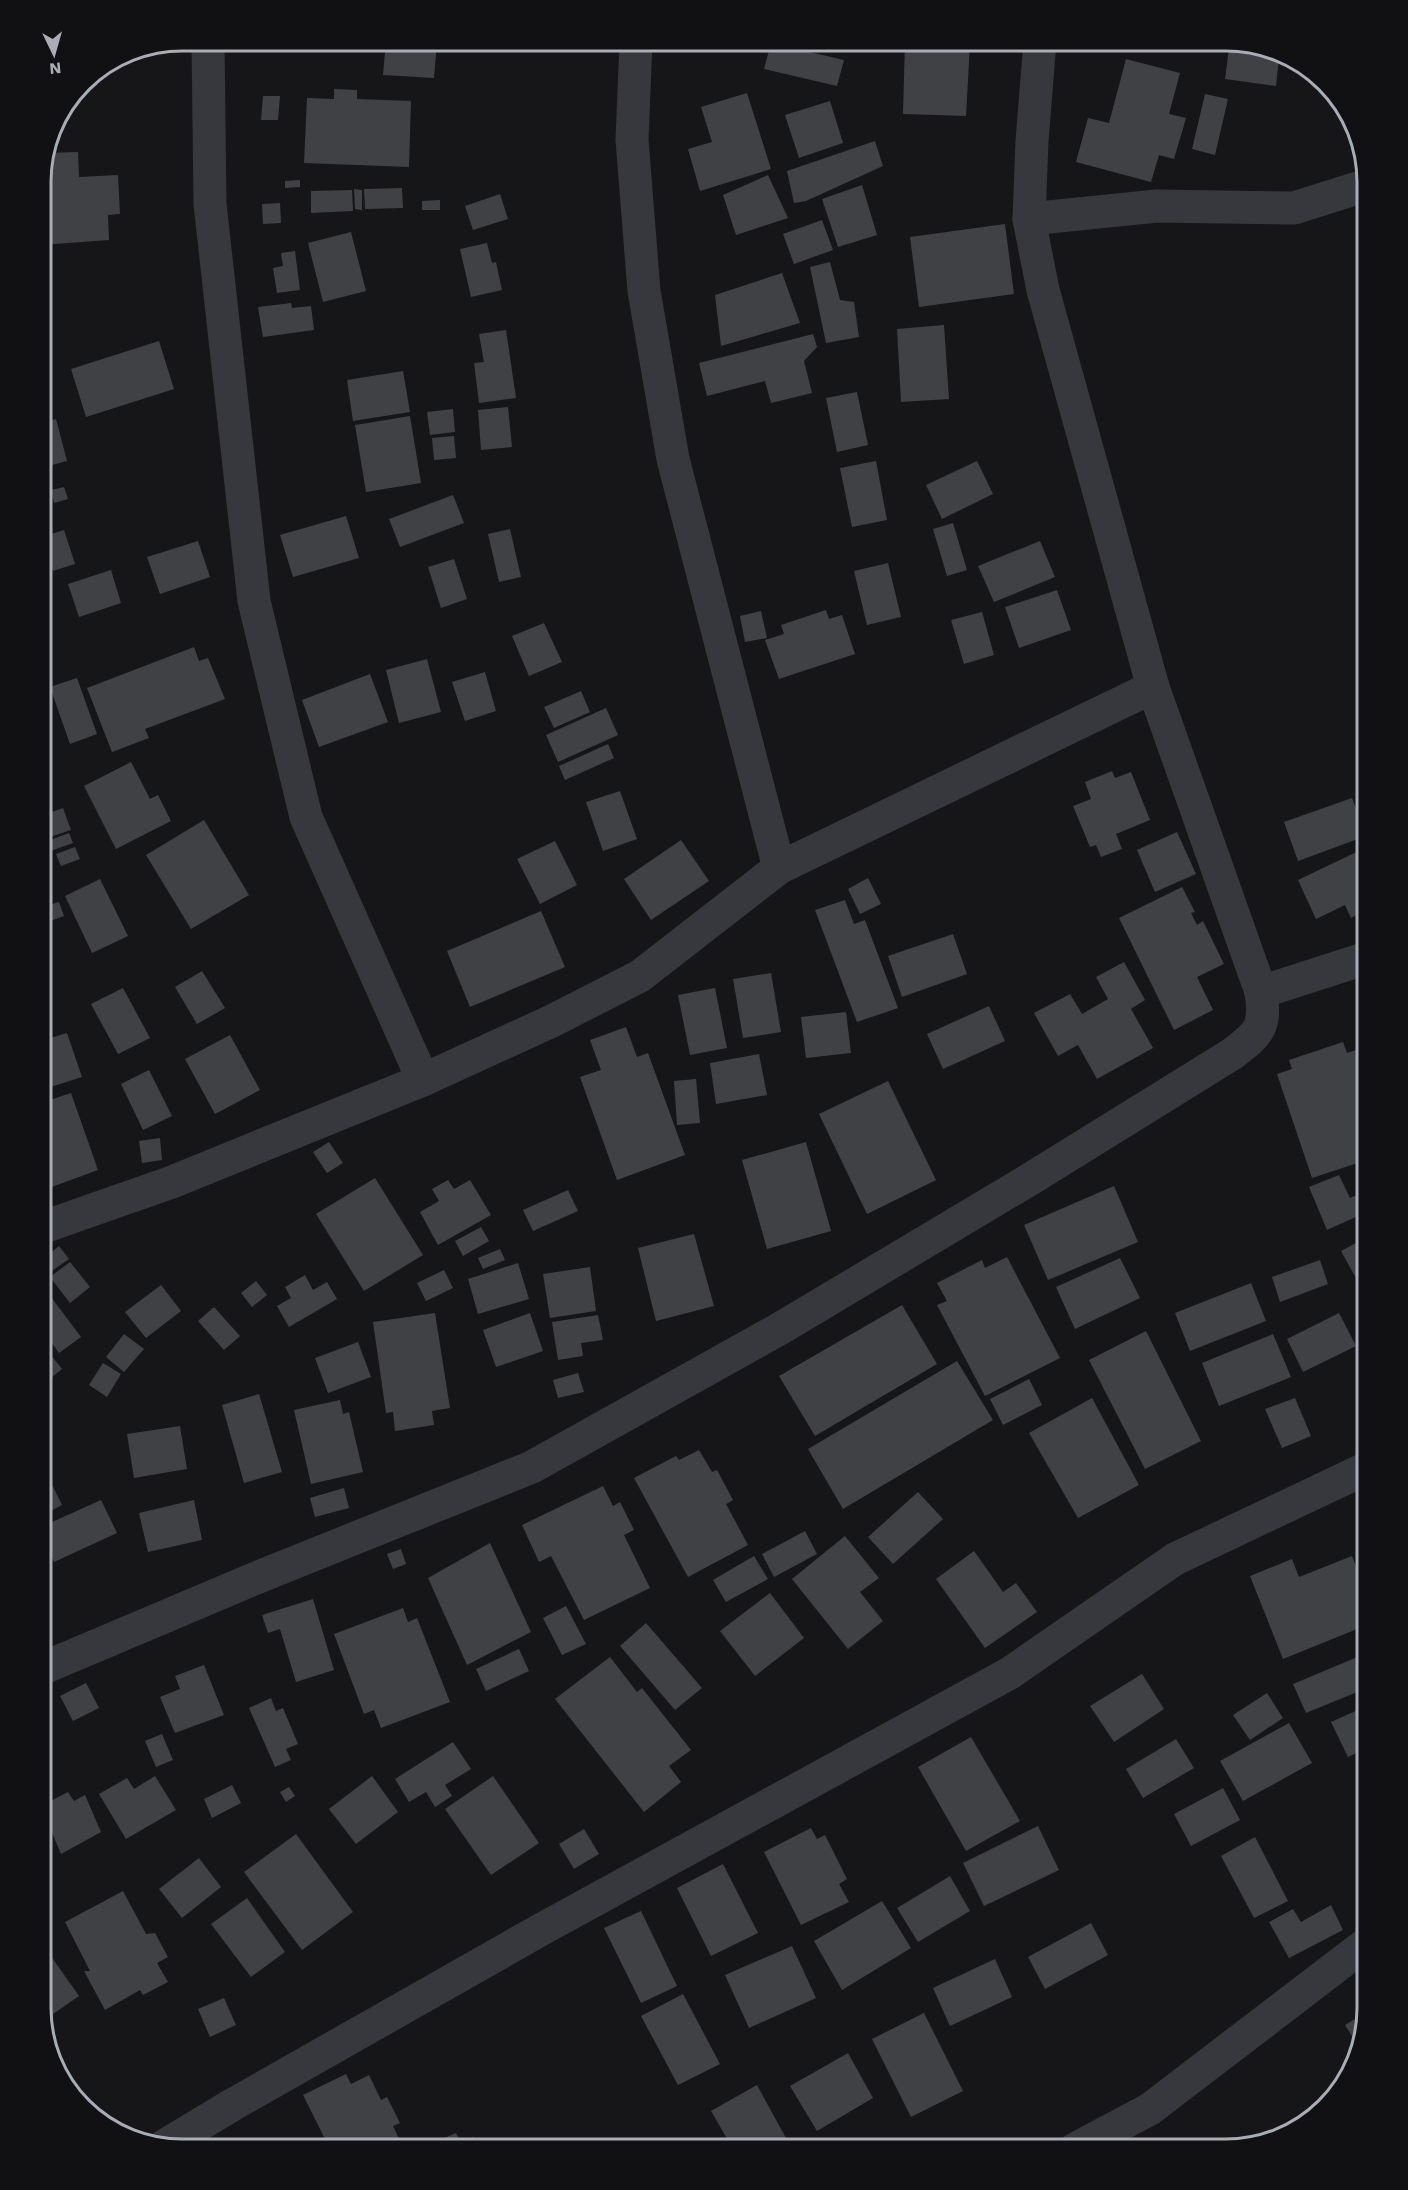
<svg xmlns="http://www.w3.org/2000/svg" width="1408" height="2190" font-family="'Work Sans',sans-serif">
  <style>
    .building { fill: #404145 }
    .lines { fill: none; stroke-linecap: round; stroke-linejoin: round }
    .street { stroke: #37383d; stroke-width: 33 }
    .rim { fill: none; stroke: #a8adb8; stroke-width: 3 }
  </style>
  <rect width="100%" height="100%" fill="#161618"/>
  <g class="building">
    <path d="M386,41H437L434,78L383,75Z"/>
    <path d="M811,41H834L832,48Z"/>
    <path d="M905,41L970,43L966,116L903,114Z"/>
    <path d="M1186,41H1214L1211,49Z"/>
    <path d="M1230,41H1236L1279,56L1276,86L1225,79Z"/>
    <path d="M771,43L844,60L837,86L764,69Z"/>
    <path d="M1126,59L1180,73L1169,114L1186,118L1174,159L1159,155L1151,182L1076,162L1088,118L1109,123Z"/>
    <path d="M334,89L357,90V99L411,101L409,167L304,163L307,98L334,99Z"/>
    <path d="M747,93L771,169L700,191L688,149L712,142L701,107Z"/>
    <path d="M1205,94L1228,99L1215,155L1192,149Z"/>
    <path d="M263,96H280L278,120H261Z"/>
    <path d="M830,101L843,143L799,158L785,115Z"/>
    <path d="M875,141L883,166L806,201L794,203L787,171Z"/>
    <path d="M78,152L79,177L118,175L120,214L108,215L109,240L41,245V173L45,153Z"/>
    <path d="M768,175L788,218L736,235L723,195Z"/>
    <path d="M300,180V187L285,188V181Z"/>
    <path d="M862,185L877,235L838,247L822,199Z"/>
    <path d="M402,188L403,208L365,209L364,189Z"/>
    <path d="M354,189L362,190V210L355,209Z"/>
    <path d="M352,190L353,211L311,213V191Z"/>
    <path d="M500,194L508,219L473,230L465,206Z"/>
    <path d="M440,200V210H422V201Z"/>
    <path d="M280,203L281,223L263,224L262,204Z"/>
    <path d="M822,220L833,250L794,264L783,234Z"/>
    <path d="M1005,224L1014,294L919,307L910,237Z"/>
    <path d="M351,232L366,291L323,302L308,243Z"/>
    <path d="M487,243L492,263L496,262L502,290L471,297L460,249Z"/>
    <path d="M295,251L300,290L277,293L273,268L283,266L281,253Z"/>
    <path d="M830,262L840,300L854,302L859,337L826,343L810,267Z"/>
    <path d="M782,273L800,323L721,346L715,295Z"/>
    <path d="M291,303L292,308L311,306L314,330L263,337L258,307Z"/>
    <rect x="41" y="320" width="6" height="32"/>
    <path d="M944,325L949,399L901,402L897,329Z"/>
    <path d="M506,330L516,398L479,403L474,363L484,362L479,334Z"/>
    <path d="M813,334L817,347L804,361L812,393L771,403L765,381L707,396L699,363Z"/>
    <path d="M159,341L174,389L86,417L71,369Z"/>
    <path d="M403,371L410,412L353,421L347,380Z"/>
    <path d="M857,392L868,445L837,452L826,398Z"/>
    <path d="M508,407L512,447L481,450L478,410Z"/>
    <path d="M453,409L455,432L430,435L427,412Z"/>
    <path d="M410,416L421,483L366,492L355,425Z"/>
    <path d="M56,419L67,461L41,468V423Z"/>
    <path d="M454,436L456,458L434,460L432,438Z"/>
    <path d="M876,461L887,520L852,527L840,468Z"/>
    <path d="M977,461L993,494L942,519L926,485Z"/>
    <path d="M64,487L68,499L54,503L51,490Z"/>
    <path d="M453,495L464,523L400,547L389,519Z"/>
    <path d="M346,516L359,558L293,577L280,535Z"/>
    <path d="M953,523L967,570L947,576L933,529Z"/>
    <path d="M510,529L521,577L499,582L488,534Z"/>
    <path d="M64,530L75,564L53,571L42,537Z"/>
    <path d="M198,541L210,577L160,594L147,557Z"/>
    <path d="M1040,541L1055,577L994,602L978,566Z"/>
    <path d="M454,559L467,599L441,608L428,567Z"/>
    <path d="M888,563L901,617L867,625L854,571Z"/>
    <path d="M111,570L121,603L79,617L68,584Z"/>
    <path d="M1057,590L1071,630L1019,648L1005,607Z"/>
    <path d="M826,610L829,619L842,615L855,654L779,679L765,640L784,634L781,625Z"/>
    <path d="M761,611L767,638L745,642L740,616Z"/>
    <path d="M982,612L994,655L964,664L951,620Z"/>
    <path d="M544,623L562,662L529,676L512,636Z"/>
    <path d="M194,647L199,661L208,658L225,699L145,729L149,738L112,752L87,688Z"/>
    <path d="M427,659L441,712L399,723L386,670Z"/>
    <path d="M485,672L496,711L465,721L452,682Z"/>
    <path d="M370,674L388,722L319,747L302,700Z"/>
    <path d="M77,678L97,734L70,744L50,687Z"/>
    <path d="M581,691L590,712L554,728L544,707Z"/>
    <path d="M606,708L618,735L558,762L546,735Z"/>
    <path d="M608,744L614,758L565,780L559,766Z"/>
    <path d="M131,762L150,799L158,795L171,821L116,849L84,786Z"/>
    <path d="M1112,771L1115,778L1131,772L1150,820L1116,834L1122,849L1101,857L1096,845L1090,847L1073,806L1091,799L1085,782Z"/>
    <path d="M620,791L637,839L603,851L586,802Z"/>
    <path d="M1352,798L1366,836L1298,861L1284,822Z"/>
    <path d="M63,808L71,830L41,840V816Z"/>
    <path d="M204,820L249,895L191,929L146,855Z"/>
    <path d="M1177,832L1196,874L1155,892L1137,850Z"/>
    <path d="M69,833L73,843L45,853L42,843Z"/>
    <path d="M681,840L709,881L651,920L624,879Z"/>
    <path d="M555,841L577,885L540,904L517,859Z"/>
    <path d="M75,847L80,859L61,866L56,854Z"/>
    <path d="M1367,847V910L1351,918L1345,905L1316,919L1298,880Z"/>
    <path d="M868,878L881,904L860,914L848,889Z"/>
    <path d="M100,879L128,936L92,953L65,896Z"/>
    <path d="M1182,887L1195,912L1191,913L1197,925L1203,921L1224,964L1197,977L1213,1010L1174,1030L1119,918Z"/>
    <path d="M845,900L854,924L865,920L898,1008L857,1022L815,910Z"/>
    <path d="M59,902L64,916L45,923L41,908Z"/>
    <path d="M541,911L565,967L470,1007L447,951Z"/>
    <path d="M953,934L967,974L902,997L888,956Z"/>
    <path d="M1124,962L1145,1000L1131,1009L1153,1048L1097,1079L1078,1045L1058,1056L1034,1013L1070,994L1082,1014L1108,999L1096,977Z"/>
    <path d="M202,971L225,1008L197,1024L175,987Z"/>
    <path d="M771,973L781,1032L743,1038L733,979Z"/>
    <path d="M123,988L150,1038L118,1054L91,1004Z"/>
    <path d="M715,988L727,1048L690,1055L678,995Z"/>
    <path d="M989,1006L1005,1041L943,1069L927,1034Z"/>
    <path d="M846,1012L851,1053L806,1058L801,1017Z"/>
    <path d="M626,1027L637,1057L648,1053L685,1155L617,1180L580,1077L601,1070L590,1040Z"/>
    <path d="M67,1033L82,1077L41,1090V1041Z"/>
    <path d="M230,1035L260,1090L215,1114L185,1059Z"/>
    <path d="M1343,1042L1347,1053L1362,1048L1367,1065V1160L1312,1178L1277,1074L1292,1069L1289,1060Z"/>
    <path d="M759,1054L767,1095L716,1104L710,1063Z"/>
    <path d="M149,1070L172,1116L143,1130L121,1084Z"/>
    <path d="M696,1079L700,1123L677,1125L674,1081Z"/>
    <path d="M888,1081L936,1180L867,1214L819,1114Z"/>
    <path d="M71,1093L98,1170L49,1188L41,1163V1103Z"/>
    <path d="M160,1138L162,1160L142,1163L139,1141Z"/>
    <path d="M329,1142L343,1163L327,1173L313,1152Z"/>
    <path d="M806,1142L831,1231L767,1249L742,1160Z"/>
    <path d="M1339,1175L1350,1198L1367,1190V1212L1327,1230L1309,1187Z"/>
    <path d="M375,1178L423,1255L364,1291L316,1214Z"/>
    <path d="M448,1180L454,1189L470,1180L491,1215L438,1245L420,1212L439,1201L432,1189Z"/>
    <path d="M1114,1186L1138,1242L1048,1280L1024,1225Z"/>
    <path d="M568,1190L578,1211L533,1231L523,1210Z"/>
    <path d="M481,1227L489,1241L463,1256L455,1241Z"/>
    <path d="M694,1234L714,1306L656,1321L638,1248Z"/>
    <path d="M1367,1237V1298L1341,1251Z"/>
    <path d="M59,1246L69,1259L49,1273L41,1261Z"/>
    <path d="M500,1249L505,1260L483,1269L478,1258Z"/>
    <path d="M1007,1257L1060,1358L985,1396L937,1305L947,1301L937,1283L982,1260L985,1268Z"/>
    <path d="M1120,1258L1140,1298L1075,1329L1056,1287Z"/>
    <path d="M1320,1260L1328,1284L1280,1302L1272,1277Z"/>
    <path d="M70,1262L90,1287L70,1303L50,1277Z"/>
    <path d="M518,1263L529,1299L478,1314L468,1279Z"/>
    <path d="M590,1267L596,1311L550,1318L543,1274Z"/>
    <path d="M444,1270L453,1288L426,1301L417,1283Z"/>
    <path d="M305,1275L313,1290L327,1282L337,1299L289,1327L277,1306L291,1298L285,1287Z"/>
    <path d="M256,1281L267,1295L252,1307L241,1293Z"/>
    <path d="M1251,1283L1266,1321L1190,1351L1175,1313Z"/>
    <path d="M42,1285L81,1337L59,1353L41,1328Z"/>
    <path d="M161,1285L181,1311L146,1338L125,1312Z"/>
    <path d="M902,1305L937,1364L815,1436L779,1376Z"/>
    <path d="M214,1307L240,1336L224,1350L198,1321Z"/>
    <path d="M435,1313L450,1408L432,1411L434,1425L395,1431L393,1412L386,1413L373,1322Z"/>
    <path d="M530,1313L543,1351L496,1367L483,1330Z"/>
    <path d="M1339,1313L1356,1346L1303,1372L1287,1339Z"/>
    <path d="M598,1315L603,1340L581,1343L583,1356L558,1360L552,1322Z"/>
    <path d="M1146,1331L1201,1441L1145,1469L1089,1360Z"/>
    <path d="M124,1334L144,1349L124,1372L106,1357Z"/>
    <path d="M1273,1334L1291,1377L1219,1406L1202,1363Z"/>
    <path d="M358,1342L371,1377L328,1393L315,1358Z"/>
    <path d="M42,1344L62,1369L41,1386V1345Z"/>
    <path d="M957,1361L993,1420L843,1509L808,1449Z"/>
    <path d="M103,1363L121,1374L107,1397L89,1385Z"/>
    <path d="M578,1373L584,1392L558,1398L553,1380Z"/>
    <path d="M1029,1379L1042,1405L1003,1425L990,1399Z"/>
    <path d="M259,1394L282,1472L244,1483L222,1405Z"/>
    <path d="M1092,1398L1139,1485L1078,1518L1029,1433Z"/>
    <path d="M1295,1398L1311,1436L1282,1448L1265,1409Z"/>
    <path d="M340,1400L343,1414L349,1412L363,1472L311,1484L294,1410Z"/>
    <path d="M180,1426L187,1469L134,1478L127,1434Z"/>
    <path d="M699,1450L712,1472L717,1470L733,1500L726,1504L748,1545L688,1577L634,1478L676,1456L679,1460Z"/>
    <path d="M41,1462L62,1505L41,1516Z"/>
    <path d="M603,1486L613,1506L620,1502L634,1530L624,1535L650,1588L584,1620L551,1556L539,1562L522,1525Z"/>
    <path d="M344,1488L349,1508L315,1517L310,1498Z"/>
    <path d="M918,1492L943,1519L893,1564L868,1537Z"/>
    <path d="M101,1500L117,1533L54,1562L41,1533V1527Z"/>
    <path d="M194,1500L202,1540L148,1552L139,1513Z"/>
    <path d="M805,1531L817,1554L774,1577L762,1554Z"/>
    <path d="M845,1536L879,1578L860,1592L883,1621L848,1649L792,1579Z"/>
    <path d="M490,1543L531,1632L467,1665L428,1578Z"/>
    <path d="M401,1549L406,1564L393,1569L387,1554Z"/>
    <path d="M974,1551L1003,1592L1016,1583L1037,1612L985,1648L936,1579Z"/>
    <path d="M754,1556L768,1579L726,1602L713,1580Z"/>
    <path d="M1352,1556L1367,1594V1625L1283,1659L1250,1576L1292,1559L1299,1577Z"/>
    <path d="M770,1593L804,1638L755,1676L720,1631Z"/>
    <path d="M313,1599L334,1670L296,1682L280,1629L268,1633L262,1615Z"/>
    <path d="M566,1606L586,1644L562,1655L543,1618Z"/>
    <path d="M403,1608L408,1622L417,1618L450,1702L381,1728L374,1710L364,1714L334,1634Z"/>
    <path d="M646,1623L702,1688L675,1710L620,1646Z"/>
    <path d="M519,1649L529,1671L486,1691L476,1669Z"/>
    <path d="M1367,1653V1688L1306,1713L1293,1684Z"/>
    <path d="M610,1657L637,1692L642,1688L691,1750L669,1766L681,1782L644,1812L555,1699Z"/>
    <path d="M204,1665L224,1715L175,1733L160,1697L180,1689L175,1676Z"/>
    <path d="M1142,1674L1164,1709L1114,1742L1090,1706Z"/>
    <path d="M86,1683L99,1708L73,1721L60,1696Z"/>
    <path d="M1267,1693L1283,1718L1250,1740L1233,1715Z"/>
    <path d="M271,1698L276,1711L283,1708L298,1744L286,1749L291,1760L275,1767L249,1708Z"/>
    <path d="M1367,1706V1748L1348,1757L1331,1722Z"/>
    <path d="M1289,1723L1312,1763L1243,1801L1220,1761Z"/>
    <path d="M162,1734L173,1760L156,1767L145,1741Z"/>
    <path d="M971,1737L1020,1821L966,1851L918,1767Z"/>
    <path d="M1176,1739L1194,1768L1143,1798L1126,1769Z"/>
    <path d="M453,1742L471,1769L445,1785L452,1796L435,1807L426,1792L409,1802L395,1779Z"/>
    <path d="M155,1776L176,1810L126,1839L99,1794L127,1778L134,1789Z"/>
    <path d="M372,1776L398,1812L356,1844L329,1809Z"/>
    <path d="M493,1776L539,1843L491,1875L445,1809Z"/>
    <path d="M232,1785L241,1803L212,1818L204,1799Z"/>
    <path d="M289,1787L295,1796L286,1802L280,1792Z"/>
    <path d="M1223,1788L1240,1820L1191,1846L1174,1814Z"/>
    <path d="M68,1792L74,1801L85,1795L101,1832L61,1854L41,1806Z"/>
    <path d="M1038,1826L1059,1870L984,1906L963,1863Z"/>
    <path d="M811,1828L817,1839L825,1835L847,1879L839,1884L849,1902L801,1925L764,1852Z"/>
    <path d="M584,1829L599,1854L574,1869L559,1844Z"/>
    <path d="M296,1834L353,1912L302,1950L244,1872Z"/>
    <path d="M1255,1837L1288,1901L1254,1918L1221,1856Z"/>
    <path d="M199,1858L221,1887L182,1918L159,1889Z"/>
    <path d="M723,1864L758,1933L711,1956L677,1888Z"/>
    <path d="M950,1876L970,1911L918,1942L897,1908Z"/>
    <path d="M123,1891L146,1934L155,1933L168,1957L157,1963L168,1982L143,1995L140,1990L105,2010L84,1971H90L65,1922Z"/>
    <path d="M247,1898L285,1952L251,1977L211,1924Z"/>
    <path d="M882,1901L911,1948L842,1990L814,1941Z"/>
    <path d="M1331,1905L1343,1930L1289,1958L1269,1922L1293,1909L1301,1922Z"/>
    <path d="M641,1911L677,1986L641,2003L604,1928Z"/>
    <path d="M1091,1923L1108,1955L1045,1989L1028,1957Z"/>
    <path d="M792,1946L816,1998L749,2028L725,1975Z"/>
    <path d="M48,1952L79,1996L43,2021L40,2008L41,1957Z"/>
    <path d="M995,1959L1012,1997L950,2026L933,1988Z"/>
    <path d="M683,1994L720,2064L678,2085L641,2016Z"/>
    <path d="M224,1998L236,2025L210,2037L198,2009Z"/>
    <path d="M1367,2012L1357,2044L1345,2025Z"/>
    <path d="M924,2013L963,2091L911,2117L872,2039Z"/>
    <path d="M848,2053L873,2098L817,2131L790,2086Z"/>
    <path d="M346,2074L351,2084L369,2075L381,2100L387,2097L400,2123L393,2126L404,2149H330L303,2095Z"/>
    <path d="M757,2085L792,2149H733L711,2111Z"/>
    <path d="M456,2133L460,2142L473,2137L478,2149H429L444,2144L442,2139Z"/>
  </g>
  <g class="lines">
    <g class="street">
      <path d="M208,41L210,204L254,601L306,817L423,1080"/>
      <path d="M636,41L632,140L644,291L673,459L779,868"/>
      <path d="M1029,219L1157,206L1294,208L1367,185"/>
      <path d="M1261,992L1367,958"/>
      <path d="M41,1228L172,1182L423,1080L552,1021L640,976L779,868L1153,687"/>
      <path d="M41,1669L261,1576L532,1467L781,1328L1032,1178L1232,1054C1260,1033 1266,1027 1261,992L1153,687L1043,290L1029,219L1032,141L1040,41"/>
      <path d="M164,2146L232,2105L542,1929L1010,1673L1175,1559L1367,1468"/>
      <path d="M1075,2149L1150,2109L1367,1943"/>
    </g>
  </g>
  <path d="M0 0H1408V2190H0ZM182 51H1226A131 131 0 0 1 1357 182V2008A131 131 0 0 1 1226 2139H182A131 131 0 0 1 51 2008V182A131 131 0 0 1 182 51Z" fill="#111113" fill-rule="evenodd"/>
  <path class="rim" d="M182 51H1226A131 131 0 0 1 1357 182V2008A131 131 0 0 1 1226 2139H182A131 131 0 0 1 51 2008V182A131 131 0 0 1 182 51Z"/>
  <g transform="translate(54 54) rotate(175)" stroke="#111113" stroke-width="4.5" paint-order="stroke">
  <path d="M0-4.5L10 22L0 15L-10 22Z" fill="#a8adb8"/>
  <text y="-9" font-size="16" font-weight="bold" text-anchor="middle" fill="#a8adb8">N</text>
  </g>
</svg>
